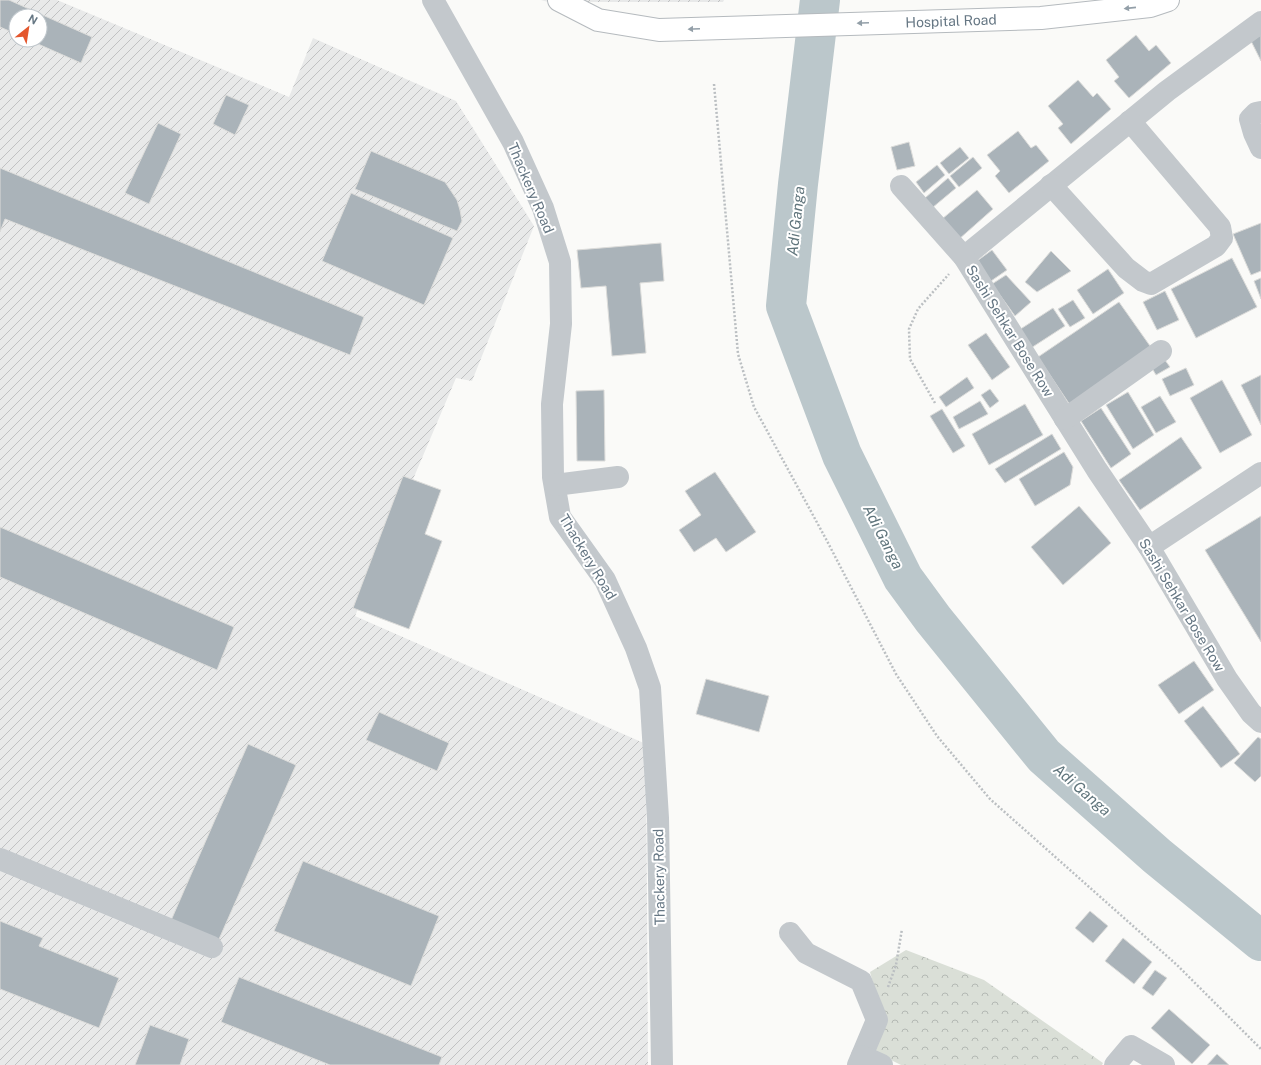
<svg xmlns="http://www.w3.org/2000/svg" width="1261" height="1065" font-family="'Public Sans',sans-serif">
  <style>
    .industrial { fill: url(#industrial-furrows); fill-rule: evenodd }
    .park { fill: url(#park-crowns) }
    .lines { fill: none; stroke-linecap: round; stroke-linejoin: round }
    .river { stroke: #bbc7cb; stroke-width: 40 }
    .building { fill: #aab3b9; stroke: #dcdcda }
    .major-casing { stroke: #b5babe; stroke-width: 24 }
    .path { stroke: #bbbfc2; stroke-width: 2.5; stroke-dasharray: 2 2; stroke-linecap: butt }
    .minor { stroke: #c3c8cc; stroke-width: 22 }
    .major { stroke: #fff; stroke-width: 22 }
    .oneway { fill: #939fa8 }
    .labels { text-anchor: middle; stroke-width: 4; stroke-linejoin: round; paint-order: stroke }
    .street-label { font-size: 14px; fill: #657683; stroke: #fff }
    .water-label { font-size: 15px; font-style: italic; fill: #60757c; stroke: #fff }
  </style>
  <defs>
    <pattern id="industrial-furrows" width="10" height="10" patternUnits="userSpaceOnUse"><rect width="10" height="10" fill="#e8e9e9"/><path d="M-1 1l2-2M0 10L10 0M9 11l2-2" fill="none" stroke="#c0c1c2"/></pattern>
    <pattern id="park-crowns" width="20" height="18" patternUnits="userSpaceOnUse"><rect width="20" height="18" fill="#dadfd7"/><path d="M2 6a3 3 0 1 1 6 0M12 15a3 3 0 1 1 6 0" fill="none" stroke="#b4b9b4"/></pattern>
  </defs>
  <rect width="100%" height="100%" fill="#fafaf8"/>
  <g class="industrial">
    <path d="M0,0H57L289,97L313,38L456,101L534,226L472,381L456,378L355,616L646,744L648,1065H0ZM16,16H40V40H16Z"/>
    <path d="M541,0H724L723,2H548Z"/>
  </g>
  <path class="park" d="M906,950L984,980L1103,1063L1102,1065H901L873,1051L884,1023L870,972Z"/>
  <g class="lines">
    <path class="river" d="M820,0L798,184L786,306L842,455L903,578L933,619L1044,756L1157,856L1261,941"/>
  </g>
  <g class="building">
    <path d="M0,0H9L92,37L81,63L29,40H40V16H16V34L0,27Z"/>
    <path d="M1136,35L1149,51L1156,45L1171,63L1129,98L1114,81L1119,77L1106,60Z"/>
    <path d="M1261,35V61L1251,41Z"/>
    <path d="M1078,80L1093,97L1097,93L1111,109L1071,144L1058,128L1063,124L1048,106Z"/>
    <path d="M226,95L249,105L235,135L213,124Z"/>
    <path d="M158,123L181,134L149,204L125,193Z"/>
    <path d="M1018,131L1031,148L1036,145L1049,161L1009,193L995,176L1000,171L987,155Z"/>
    <path d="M909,142L915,166L897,170L891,147Z"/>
    <path d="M960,147L969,158L949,174L940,163Z"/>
    <path d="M371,151L445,182L457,200L460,210L462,221L457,231L355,189Z"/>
    <path d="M973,157L982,168L959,187L950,176Z"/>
    <path d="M937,165L945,175L924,193L916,182Z"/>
    <path d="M0,168L364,317L350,355L5,219L0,232Z"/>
    <path d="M948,178L956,188L932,208L925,198Z"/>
    <path d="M977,190L993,209L958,240L942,219Z"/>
    <path d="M351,193L453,238L424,305L322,261Z"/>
    <path d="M1261,223V271L1251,275L1233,234Z"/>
    <path d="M661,243L664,281L640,283L646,353L612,356L606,286L581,288L577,250Z"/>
    <path d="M992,250L1007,270L991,281L977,261Z"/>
    <path d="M1051,251L1071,271L1037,292L1025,282Z"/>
    <path d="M1232,258L1257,307L1196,338L1171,289Z"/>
    <path d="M1108,269L1124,293L1093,314L1077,290Z"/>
    <path d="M1006,275L1031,302L1015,316L992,284Z"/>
    <path d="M1261,278V299L1254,281Z"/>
    <path d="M1165,291L1179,320L1157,330L1143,302Z"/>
    <path d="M1073,300L1085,318L1070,327L1058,309Z"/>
    <path d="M1119,302L1155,353L1072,408L1038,357Z"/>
    <path d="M1053,308L1065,326L1031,348L1019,330Z"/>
    <path d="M986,333L1010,367L992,380L968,345Z"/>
    <path d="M1162,356L1170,367L1156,375L1149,363Z"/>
    <path d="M1186,368L1194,385L1170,396L1162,379Z"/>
    <path d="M1261,375V425L1241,385Z"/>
    <path d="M967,377L974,388L946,407L939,397Z"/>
    <path d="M1222,380L1252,435L1220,453L1190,398Z"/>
    <path d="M990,389L999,401L990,408L981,395Z"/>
    <path d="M604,390L605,461H577L576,391Z"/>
    <path d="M1128,392L1154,435L1133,449L1106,405Z"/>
    <path d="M1160,396L1176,422L1156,433L1141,407Z"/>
    <path d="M980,401L988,414L959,429L953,417Z"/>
    <path d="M1025,404L1043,435L989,465L972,434Z"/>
    <path d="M1101,408L1131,454L1111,468L1081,421Z"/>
    <path d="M942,409L965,446L953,453L930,416Z"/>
    <path d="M1052,434L1061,449L1005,483L995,469Z"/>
    <path d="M1181,437L1202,468L1140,510L1119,480Z"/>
    <path d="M1064,452L1073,467L1070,485L1035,506L1019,479Z"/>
    <path d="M715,472L756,532L726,552L716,538L694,552L679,530L701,515L685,491Z"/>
    <path d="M403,476L441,490L425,534L442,541L409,629L353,608Z"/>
    <path d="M1079,506L1111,543L1063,585L1031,547Z"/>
    <path d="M1261,516V642L1205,550Z"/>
    <path d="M0,527L234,627L217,670L0,577Z"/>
    <path d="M1194,661L1214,690L1179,714L1158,685Z"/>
    <path d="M706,679L769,696L759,732L696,714Z"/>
    <path d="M1203,706L1240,754L1221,768L1184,721Z"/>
    <path d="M379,712L449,743L437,771L366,740Z"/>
    <path d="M1258,737L1261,739V776L1255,782L1234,763Z"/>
    <path d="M248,744L296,765L216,946L169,925Z"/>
    <path d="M303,861L439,916L411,986L274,931Z"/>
    <path d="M1090,911L1108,926L1093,943L1075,928Z"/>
    <path d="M0,921L43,938L39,946L119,978L99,1028L0,989Z"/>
    <path d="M1123,938L1152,962L1134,984L1105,961Z"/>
    <path d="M1155,970L1167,978L1153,996L1142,988Z"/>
    <path d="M239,977L442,1057L439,1065H330L221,1022Z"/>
    <path d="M1169,1009L1210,1045L1192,1064L1151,1028Z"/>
    <path d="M150,1025L189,1039L180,1065H135Z"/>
    <path d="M1217,1054L1229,1065H1207Z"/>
  </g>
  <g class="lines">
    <g class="major-casing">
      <path id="major" d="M559,0L598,20L659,30L1041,18L1150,6L1168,0"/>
    </g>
    <g class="path">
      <path d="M714,84L738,354L754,407L826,539L896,674L937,736L990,799L1177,965L1261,1049"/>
      <path d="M935,403L910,359L909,329L918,309L949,274"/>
      <path d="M888,987L896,965L902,929"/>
    </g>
    <g class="minor">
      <path d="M433,0L513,142L543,208L560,262L561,324L552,404L553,477L560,517L605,580L636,648L650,688L658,818L662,1065"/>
      <path d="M1261,22L1167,91L964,257L1097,470L1149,547L1227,679L1251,713L1261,722"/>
      <path d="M1261,112L1256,113L1250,119L1254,133L1261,148"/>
      <path d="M1051,185L1126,268L1143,281L1151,284L1216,246L1222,238L1220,227L1130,121"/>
      <path d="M901,186L964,257"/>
      <path d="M1065,419L1161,351"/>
      <path d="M555,485L618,477"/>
      <path d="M1149,547L1261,473"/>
      <path d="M0,859L212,947"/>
      <path d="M790,933L806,953L861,981L877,1020L858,1065"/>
      <path d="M862,1056L882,1065"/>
      <path d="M1115,1065L1131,1046L1164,1065"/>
    </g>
    <use href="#major" class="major"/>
  </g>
  <defs><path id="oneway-solid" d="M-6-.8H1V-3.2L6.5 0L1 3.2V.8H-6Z"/></defs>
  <g class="oneway">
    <use href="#oneway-solid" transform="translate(1130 8) rotate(174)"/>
    <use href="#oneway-solid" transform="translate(863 23) rotate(178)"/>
    <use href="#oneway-solid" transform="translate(694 29) rotate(178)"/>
  </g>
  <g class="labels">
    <g class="street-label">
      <text transform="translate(951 21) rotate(-2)" y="5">Hospital Road</text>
      <text transform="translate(531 188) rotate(67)" y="5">Thackery Road</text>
      <text transform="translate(1010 331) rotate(58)" y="5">Sashi Sehkar Bose Row</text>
      <text transform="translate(588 557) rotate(59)" y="5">Thackery Road</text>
      <text transform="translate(1182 605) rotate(59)" y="5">Sashi Sehkar Bose Row</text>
      <text transform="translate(659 877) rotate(-91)" y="5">Thackery Road</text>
    </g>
    <g class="water-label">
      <text transform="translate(796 221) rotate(-84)" y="5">Adi Ganga</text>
      <text transform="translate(883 537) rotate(63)" y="5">Adi Ganga</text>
      <text transform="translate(1082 790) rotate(41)" y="5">Adi Ganga</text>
    </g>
  </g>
  <g transform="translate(28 28) rotate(30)"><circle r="19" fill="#ffffff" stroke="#c1c8cd"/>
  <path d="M0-3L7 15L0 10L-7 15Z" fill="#e4572e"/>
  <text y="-6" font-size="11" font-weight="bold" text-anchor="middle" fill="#657683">N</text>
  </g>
</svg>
